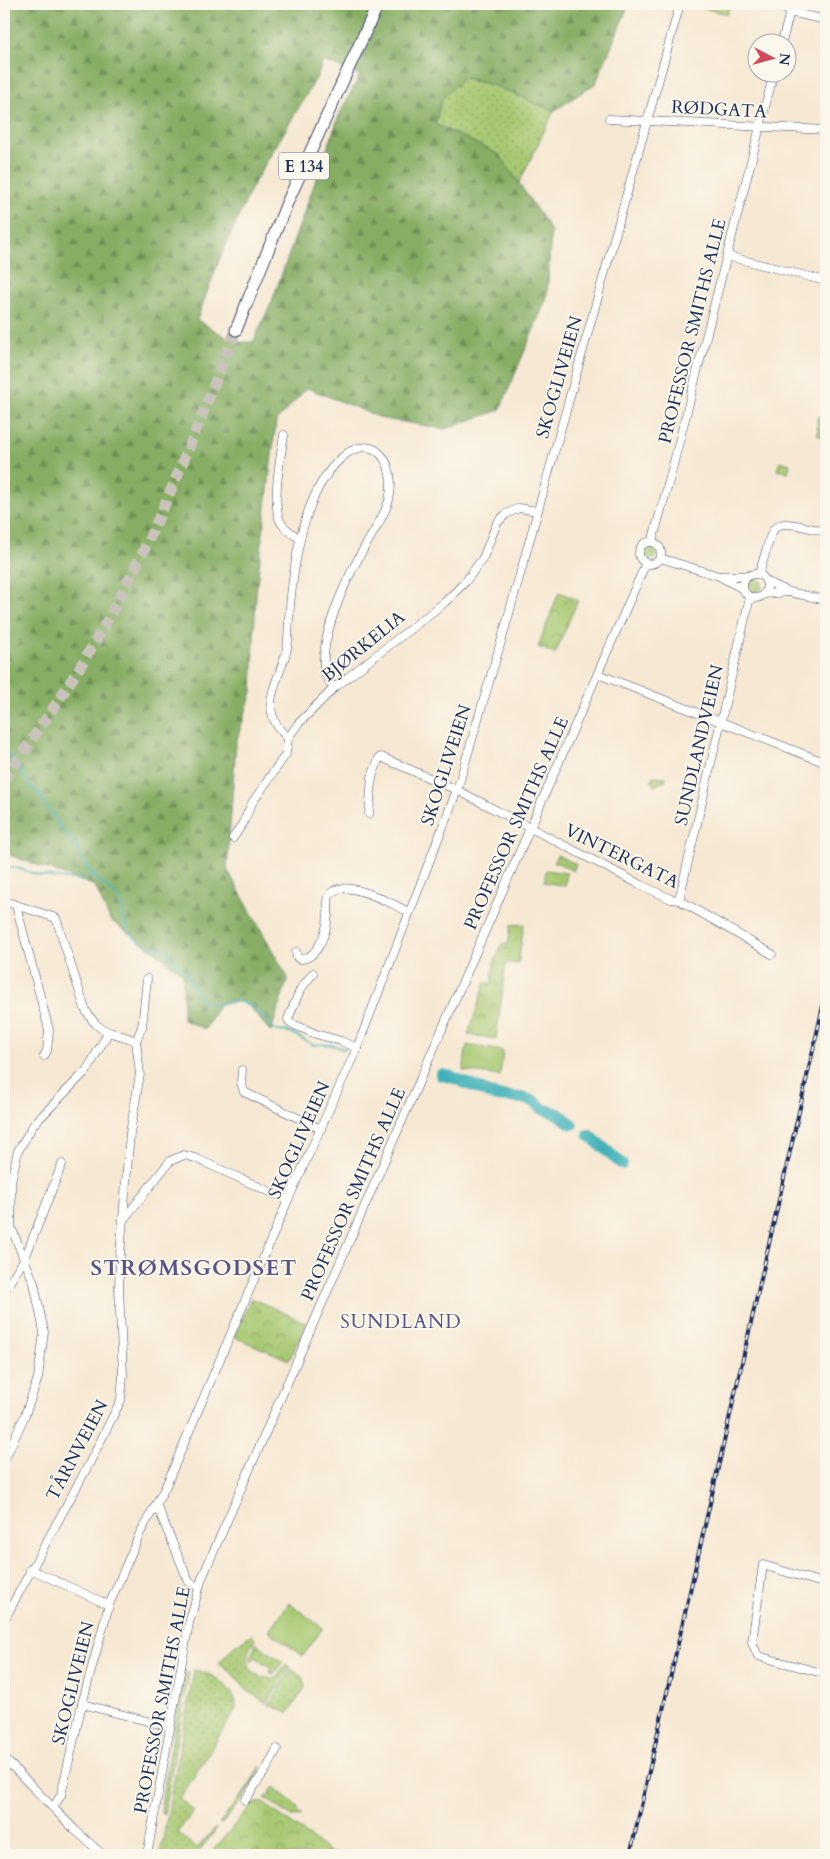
<svg xmlns="http://www.w3.org/2000/svg" width="830" height="1859" font-family="Cardo,serif">
  <style>
    .grass { fill: url(#grass-dots); stroke: #627c68 }
    .forest { fill: url(#forest-firs); stroke: #506e61; fill-rule: evenodd }
    .park { fill: url(#park-crowns); stroke: #627c68 }
    .pitch { fill: #a8c972; stroke: #627c68 }
    .lines { fill: none; stroke-linecap: round; stroke-linejoin: round }
    .stream { stroke: #42b2b9; stroke-width: 2 }
    .river { stroke: #42b2b9; stroke-width: 12 }
    .highway-tunnel { stroke: #cac3bb; stroke-width: 11; stroke-dasharray: 11 5.5; stroke-linecap: butt }
    .minor-casing { stroke: #3c4b6f; stroke-width: 9 }
    .highway-casing { stroke: #3c4b6f; stroke-width: 13 }
    .minor { stroke: #fff; stroke-width: 8 }
    .highway { stroke: #fff; stroke-width: 11 }
    .rail-casing { stroke: #1b2f5e; stroke-width: 4 }
    .rail { stroke: #fbf7ec; stroke-width: 2; stroke-dasharray: 5.5; stroke-linecap: butt }
    .labels { text-anchor: middle; stroke-width: 4; stroke-linejoin: round; paint-order: stroke }
    .shield { fill: #fbf7ec; stroke: #5e6b89; stroke-width: 1 }
    .shield-label { font-size: 16px; font-weight: bold; fill: #1b2f5e }
    .street-label { font-size: 18px; fill: #1b2f5e; stroke: #fbf7ec }
    .neighbourhood-label { font-size: 19px; letter-spacing: 1px; fill: #56558b; stroke: #fbf7ec }
    .district-label { font-size: 22px; font-weight: bold; letter-spacing: 1px; fill: #56558b; stroke: #fbf7ec }
  </style>
  <defs>
    <pattern id="grass-dots" width="8" height="8" patternUnits="userSpaceOnUse" patternTransform="scale(1.25)"><rect width="8" height="8" fill="#a8c972"/><path d="M2 2h.1M6 6h.1" fill="none" stroke="#88a461" stroke-width="1.8" stroke-linecap="round"/></pattern>
    <pattern id="forest-firs" width="22" height="20" patternUnits="userSpaceOnUse" patternTransform="scale(1.25)"><rect width="22" height="20" fill="#86ad64"/><path d="M5 1l3.5 6h-7zM16 11l3.5 6h-7z" fill="#6d8d56"/></pattern>
    <pattern id="park-crowns" width="20" height="18" patternUnits="userSpaceOnUse" patternTransform="scale(1.25)"><rect width="20" height="18" fill="#a8c972"/><path d="M2 6a3 3 0 1 1 6 0M12 15a3 3 0 1 1 6 0" fill="none" stroke="#88a461"/></pattern>
  </defs>
  <rect width="100%" height="100%" fill="#fbf7ec"/>
  <filter id="ink" filterUnits="userSpaceOnUse"><feTurbulence type="fractalNoise" baseFrequency=".02" numOctaves="2"/><feDisplacementMap in="SourceGraphic" scale="10" xChannelSelector="R" yChannelSelector="G"/><feConvolveMatrix kernelMatrix="1 2 1 2 8 2 1 2 1" color-interpolation-filters="sRGB"/></filter>
  <filter id="wash" filterUnits="userSpaceOnUse"><feTurbulence type="fractalNoise" baseFrequency=".0096" numOctaves="4" result="noise"/><feDisplacementMap in="SourceGraphic" scale="20" xChannelSelector="R" yChannelSelector="G"/><feGaussianBlur stdDeviation="1.12" result="paint"/><feColorMatrix in="noise" values="0 0 0 0 0 0 0 0 0 0 0 0 0 0 0 0 0 1.4 0 .05"/><feComposite in="paint" operator="in"/></filter>
  <g filter="url(#wash)">
    <rect width="100%" height="100%" fill="#f6e8d2"/>
    <g class="grass">
      <path d="M463,78L495,86L554,111L518,185L500,155L435,124L441,100Z"/>
      <circle cx="650" cy="553" r="7"/>
      <circle cx="755" cy="585" r="7"/>
      <path d="M252,1634L255,1640C250,1647 245,1656 250,1664L248,1667L263,1679L265,1676L273,1680L286,1664L291,1667L267,1703L247,1691L229,1670L218,1664L234,1646Z"/>
      <path d="M256,1643L283,1662L273,1674L269,1672L271,1668L255,1657L252,1661L251,1656Z"/>
      <path d="M292,1669L303,1678L305,1688L288,1713L269,1705Z"/>
      <path d="M194,1670C213,1673 237,1688 236,1709L180,1799L194,1811L177,1833L197,1848L216,1827V1830L196,1855H160Z"/>
      <path d="M189,1672L164,1814H161L162,1799L181,1689L183,1677Z"/>
      <path d="M260,1766V1770L243,1798L222,1824L219,1823L244,1793Z"/>
    </g>
    <path class="forest" d="M4,4H629L596,83L554,111L495,86L463,78L441,100L435,124L500,155L551,231L547,297L500,410L445,429L384,419L307,388L276,421L256,594L252,692L236,743L227,869L288,978L271,1032L244,1001L220,1004L205,1029L183,1020V974L154,951L110,920L95,886L4,853ZM323,61L360,75L340,113L272,301L253,342H235L197,320L218,263L254,183L317,77Z"/>
    <g class="park">
      <path d="M687,4H730L727,14Z"/>
      <path d="M739,4H788L786,15Z"/>
      <path d="M818,417L826,418V441L818,435L817,418Z"/>
      <path d="M780,461L790,464L788,473L777,470Z"/>
      <path d="M559,592L578,600L555,654L538,647Z"/>
      <path d="M653,776L666,777L665,781L654,786L651,781Z"/>
      <path d="M524,924L518,964L506,963L496,1039L468,1035L485,983H492L494,963L502,944H508L511,925Z"/>
      <path d="M251,1298L307,1323L289,1360L234,1337Z"/>
      <path d="M274,1787L298,1807L297,1811L302,1815L292,1817L265,1798Z"/>
      <path d="M262,1802L332,1853L359,1855H209L252,1804Z"/>
    </g>
    <g class="pitch">
      <path d="M557,855L576,864L573,871L554,861Z"/>
      <path d="M546,870L567,873L565,886L544,882Z"/>
      <path d="M467,1045L503,1051L500,1076L463,1071Z"/>
      <path d="M289,1603L323,1628L303,1656L269,1631Z"/>
    </g>
    <g class="lines">
      <g class="stream">
        <path d="M4,754L12,757L32,788L42,797L44,803L56,819L60,828L72,840L87,868L94,876"/>
        <path d="M4,868C15,866 24,870 34,874C39,876 73,880 79,879C84,878 88,876 94,876C102,885 113,890 120,900C123,906 122,914 124,920C130,940 146,947 166,949L176,964L187,973L200,999L209,1004L237,1001L249,1005L265,1018L272,1027L278,1031L290,1032L313,1045C324,1043 333,1044 343,1049L347,1047"/>
      </g>
      <g class="river">
        <path d="M441,1075L452,1077L496,1096L522,1098L534,1101L543,1109L558,1114L572,1124"/>
        <path d="M589,1135L622,1164"/>
      </g>
    </g>
  </g>
  <g filter="url(#ink)">
    <g class="lines">
      <path class="highway-tunnel" d="M4,780C43,724 82,668 114,608C163,519 198,424 236,330"/>
      <g class="minor-casing">
        <g id="minor">
          <path d="M790,12L826,20"/>
          <path d="M782,42L792,4"/>
          <path d="M609,119L826,130"/>
          <path d="M727,256L826,281"/>
          <path d="M284,435C281,454 270,509 282,524C286,530 294,535 300,539"/>
          <path d="M652,542L668,485L774,72"/>
          <circle cx="650" cy="553" r="11"/>
          <path d="M660,558L719,576L743,589"/>
          <circle cx="755" cy="586" r="12"/>
          <path d="M759,574C777,519 765,517 826,532"/>
          <path d="M721,576H747"/>
          <path d="M766,581L789,592L826,600"/>
          <path d="M764,594L789,592"/>
          <path d="M598,674L821,761"/>
          <path d="M288,738C278,729 272,720 271,706C270,689 284,666 287,648C289,638 288,628 289,618C293,566 303,483 349,452C357,447 369,445 377,451C391,461 393,484 389,500C384,518 368,540 359,557C344,584 321,636 324,668C325,676 329,682 334,688"/>
          <path d="M369,814L372,777L379,758L381,757L457,790L643,886L671,899L679,900L772,954"/>
          <path d="M233,838L243,823L252,803L286,754L288,738L298,724L334,688L445,602L466,581L483,558L497,523L506,514L519,508L537,511"/>
          <path d="M679,900L750,597"/>
          <path d="M4,901L56,918L85,1009C101,1037 111,1030 136,1041L140,1074L130,1133L120,1255L119,1289L123,1375L121,1400L89,1464L4,1620"/>
          <path d="M16,905L49,1030L47,1051L44,1056"/>
          <path d="M296,952L297,957L299,959C318,960 327,931 328,915C329,908 326,901 330,895C341,875 394,905 409,912"/>
          <path d="M313,973L300,990L288,1019L290,1023L316,1034L341,1041L357,1048"/>
          <path d="M136,1041L142,1027L147,979"/>
          <path d="M242,1070L241,1082L244,1092L321,1129"/>
          <path d="M124,1219L170,1161L184,1155L195,1158L288,1200"/>
          <path d="M4,1291L25,1258L62,1164"/>
          <path d="M4,1461L25,1415L38,1378L44,1332L34,1283L11,1227V1181L18,1151L34,1124L87,1070L108,1033"/>
          <path d="M157,1506L189,1582L199,1587"/>
          <path d="M30,1569L109,1605"/>
          <path d="M826,1584L763,1565L752,1642L758,1656L826,1674"/>
          <path d="M82,1704L170,1727"/>
          <path d="M4,1758L75,1830L103,1855"/>
          <path d="M245,1800L267,1768L277,1749"/>
          <path d="M53,1808L61,1795L82,1704L109,1605L140,1533L165,1488L288,1200L357,1048L457,790L503,635L680,4"/>
          <path d="M147,1855L189,1623L202,1578L646,563"/>
        </g>
      </g>
      <g class="highway-casing">
        <path id="highway" d="M236,330L287,203L378,4"/>
      </g>
      <use href="#minor" class="minor"/>
      <use href="#highway" class="highway"/>
      <g class="rail-casing">
        <path id="rail" d="M630,1855L826,993"/>
      </g>
      <use href="#rail" class="rail"/>
    </g>
  </g>
  <g class="labels">
    <rect class="shield" x="279" y="152.5" width="50" height="27" rx="4"/>
    <g class="shield-label">
      <text x="304" y="172">E 134</text>
    </g>
    <g class="street-label">
      <text transform="translate(719 109) rotate(3)" y="6">RØDGATA</text>
      <text transform="translate(692 331) rotate(-76)" y="6">PROFESSOR SMITHS ALLE</text>
      <text transform="translate(559 377) rotate(-74)" y="6">SKOGLIVEIEN</text>
      <text transform="translate(363 646) rotate(-39)" y="6">BJØRKELIA</text>
      <text transform="translate(699 745) rotate(-77)" y="6">SUNDLANDVEIEN</text>
      <text transform="translate(446 765) rotate(-72)" y="6">SKOGLIVEIEN</text>
      <text transform="translate(516 823) rotate(-66)" y="6">PROFESSOR SMITHS ALLE</text>
      <text transform="translate(622 856) rotate(26)" y="6">VINTERGATA</text>
      <text transform="translate(299 1140) rotate(-66)" y="6">SKOGLIVEIEN</text>
      <text transform="translate(353 1194) rotate(-66)" y="6">PROFESSOR SMITHS ALLE</text>
      <text transform="translate(77 1450) rotate(-62)" y="6">TÅRNVEIEN</text>
      <text transform="translate(73 1683) rotate(-76)" y="6">SKOGLIVEIEN</text>
      <text transform="translate(162 1700) rotate(-79)" y="6">PROFESSOR SMITHS ALLE</text>
    </g>
    <g class="neighbourhood-label">
      <text x="401" y="1328">SUNDLAND</text>
    </g>
    <g class="district-label">
      <text x="194" y="1275">STRØMSGODSET</text>
    </g>
  </g>
  <rect width="830" height="1859" fill="none" stroke="#fbf7ec" stroke-width="20"/>
  <g transform="translate(772 58) rotate(96)"><circle r="24" fill="#fbf7ec" stroke="#a1a7b3"/>
  <path d="M0-4L9 19L0 12L-9 19Z" fill="#d1495b"/>
  <text y="-8" font-size="14" font-weight="bold" text-anchor="middle" fill="#1b2f5e">N</text>
  </g>
</svg>
